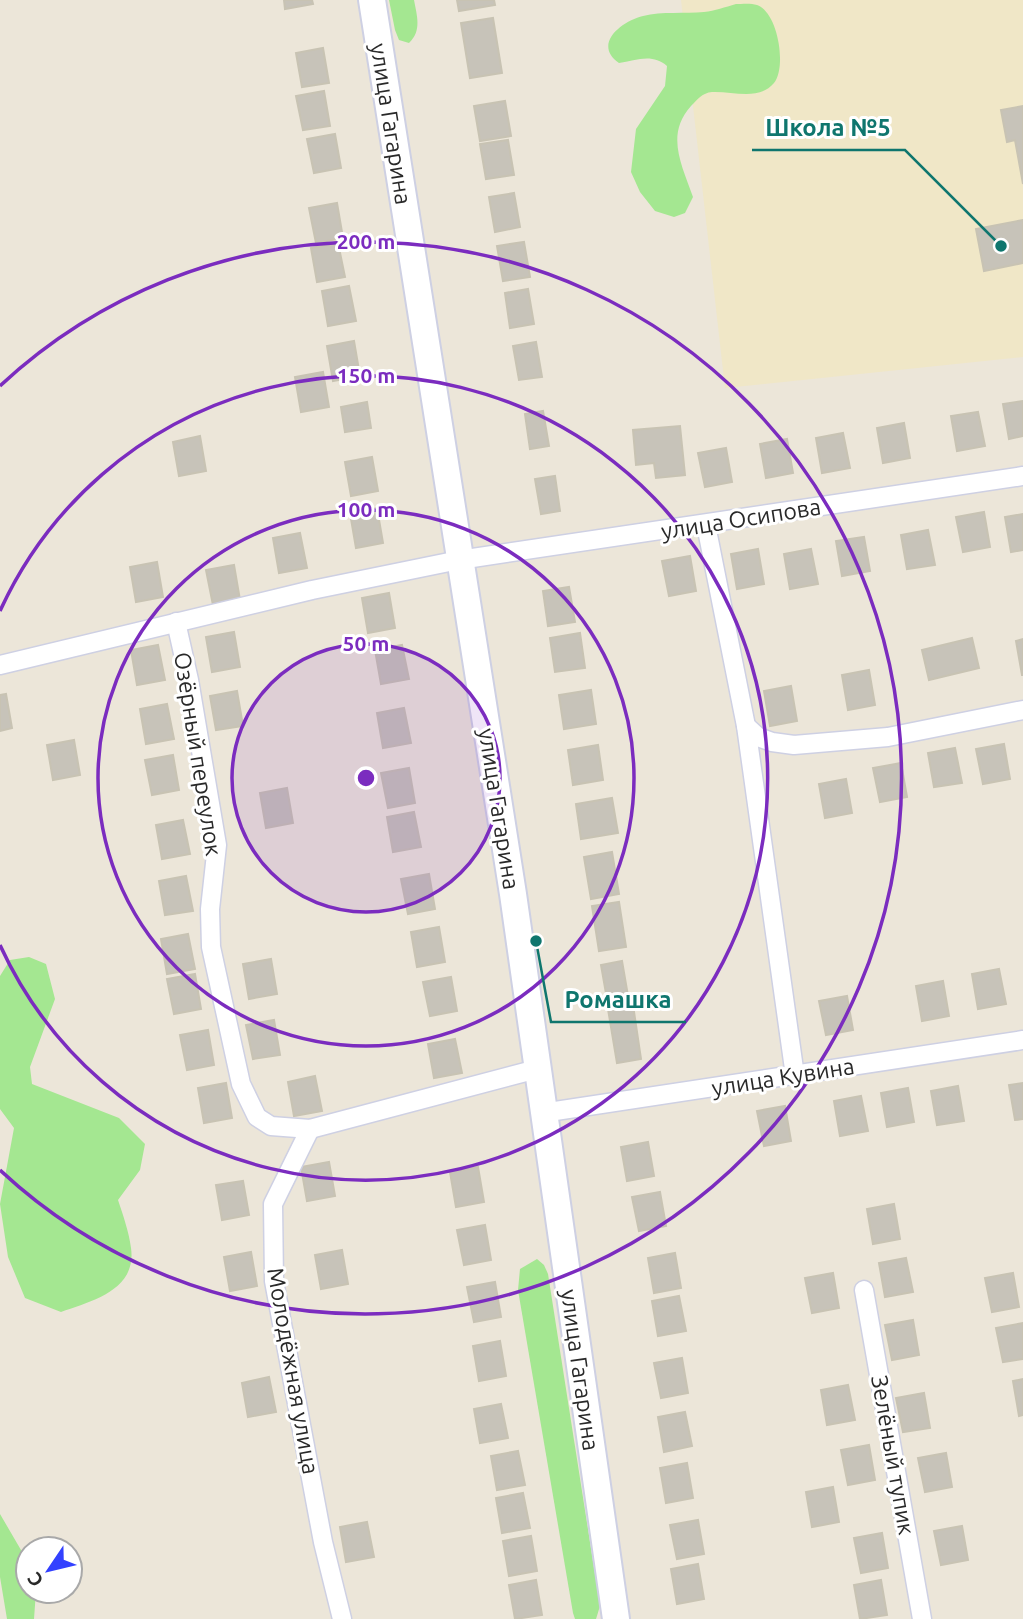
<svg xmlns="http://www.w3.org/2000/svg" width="1023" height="1619" font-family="Ubuntu,sans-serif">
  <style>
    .education { fill: #f0e7c7 }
    .green { fill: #a4e791 }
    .building { fill: #c7c3b9; stroke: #c8c3b3; stroke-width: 2 }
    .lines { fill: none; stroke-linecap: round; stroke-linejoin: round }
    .minor-casing { stroke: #ced0e3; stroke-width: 21 }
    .secondary-casing { stroke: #ced0e3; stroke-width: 30 }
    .minor { stroke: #fff; stroke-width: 18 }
    .secondary { stroke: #fff; stroke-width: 26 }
    .ring { fill: none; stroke: #7b2cbf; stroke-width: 3.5 }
    .labels { text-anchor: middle; stroke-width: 6; stroke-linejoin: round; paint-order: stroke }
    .street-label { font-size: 23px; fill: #292929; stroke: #fff }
    .centre { fill: #7b2cbf; stroke: #fff; stroke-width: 3.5 }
    .ring-label { font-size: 21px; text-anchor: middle; font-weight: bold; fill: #7b2cbf; stroke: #fff; stroke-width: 6; stroke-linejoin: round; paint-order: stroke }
    .leader { fill: none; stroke: #0f766e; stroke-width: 2.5 }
    .callout-dot { fill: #0f766e; stroke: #fff; stroke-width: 2.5 }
    .callout-label { font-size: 24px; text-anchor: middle; font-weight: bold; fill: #0f766e; stroke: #fff; stroke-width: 6; stroke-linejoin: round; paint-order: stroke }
  </style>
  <rect width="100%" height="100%" fill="#ece6d9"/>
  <path class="education" d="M681,0H1023V357L725,388Z"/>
  <g class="green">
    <path d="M389,0H414C417,16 422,31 409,43L399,40L395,30Z"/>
    <path d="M736,4C742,4 751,3 757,5C778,12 787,67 774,83C759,101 733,91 712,92C702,93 698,99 691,106C665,135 682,165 693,197L685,213L674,217L655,211L640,192L631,172L636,129L665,86L667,66C653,53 636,60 619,63C592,44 622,21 643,16C662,11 685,14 704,12C715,11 725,7 736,4Z"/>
    <path d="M29,957L46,964L55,999L30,1067L32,1084L119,1118L145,1144L140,1170L118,1200C123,1215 129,1232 131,1248C137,1290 92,1301 61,1312L25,1298L8,1257L0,1204L14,1128L0,1109V976L10,960Z"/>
    <path d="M537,1259L544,1265L548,1274L600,1606L596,1619H575L573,1613L518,1290L520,1269Z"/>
    <path d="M0,1514L28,1562V1591H36L34,1619H7L0,1577Z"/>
  </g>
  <g class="building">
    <path d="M284,0H312L313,4L285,9Z"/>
    <path d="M457,0H494L495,5L459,11Z"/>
    <path d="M493,18L502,73L470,78L461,23Z"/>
    <path d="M323,48L329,83L302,87L296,53Z"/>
    <path d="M324,91L330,126L303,130L296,96Z"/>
    <path d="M505,101L511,136L480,141L474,106Z"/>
    <path d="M1023,106V184L1015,140L1007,142L1001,110Z"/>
    <path d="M335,134L341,168L314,173L307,139Z"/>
    <path d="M508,140L514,175L486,179L480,144Z"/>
    <path d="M514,193L520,227L495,232L489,197Z"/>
    <path d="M337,203L343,238L316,243L309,208Z"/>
    <path d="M1023,220V263L984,271L976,229Z"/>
    <path d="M524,242L530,277L503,281L497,246Z"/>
    <path d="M338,243L345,277L317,282L311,248Z"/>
    <path d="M349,286L356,321L328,326L322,291Z"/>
    <path d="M528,289L534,324L510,328L505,293Z"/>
    <path d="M354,341L360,376L333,381L327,346Z"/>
    <path d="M536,342L542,377L519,380L513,346Z"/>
    <path d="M323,372L329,407L301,412L295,377Z"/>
    <path d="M1023,401V436L1009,439L1003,404Z"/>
    <path d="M367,402L371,428L345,432L341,407Z"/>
    <path d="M543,411L549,446L530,449L525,414Z"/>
    <path d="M978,412L985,446L957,451L951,416Z"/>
    <path d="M904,423L910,458L883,463L877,428Z"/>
    <path d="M680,426L685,475L656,478L654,463L636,465L633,430Z"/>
    <path d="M843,433L850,468L822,473L816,438Z"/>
    <path d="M200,436L206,471L179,476L173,442Z"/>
    <path d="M787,439L793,473L766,478L760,444Z"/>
    <path d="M726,448L732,482L705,487L698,453Z"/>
    <path d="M372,457L378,491L351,496L345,462Z"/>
    <path d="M555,476L560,511L541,514L535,479Z"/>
    <path d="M377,508L383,543L356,548L350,513Z"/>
    <path d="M984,512L990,547L963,552L956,517Z"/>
    <path d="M1023,514V550L1011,552L1005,517Z"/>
    <path d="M928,530L935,565L907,569L901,535Z"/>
    <path d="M300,533L307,568L279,573L273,538Z"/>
    <path d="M864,537L870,571L842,576L836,541Z"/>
    <path d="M758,549L764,584L737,589L731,554Z"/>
    <path d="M811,549L818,584L790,589L784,554Z"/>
    <path d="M690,556L696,591L669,596L662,561Z"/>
    <path d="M157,562L163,597L136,602L130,567Z"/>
    <path d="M234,565L240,600L213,605L206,570Z"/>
    <path d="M569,587L575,622L548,626L543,591Z"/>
    <path d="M389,593L395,628L368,633L362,598Z"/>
    <path d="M234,632L240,667L212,672L206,637Z"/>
    <path d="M580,633L585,668L555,672L550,638Z"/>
    <path d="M972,638L979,668L929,680L922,650Z"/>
    <path d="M1023,639V675H1022L1016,641Z"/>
    <path d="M158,645L165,680L137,685L131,650Z"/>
    <path d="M402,645L409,679L381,684L375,650Z"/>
    <path d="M869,670L875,705L848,710L842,675Z"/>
    <path d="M791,686L797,721L770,726L764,691Z"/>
    <path d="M591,690L596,724L564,729L559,695Z"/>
    <path d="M237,691L243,726L216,730L210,696Z"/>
    <path d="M6,694L12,728L0,731V695Z"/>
    <path d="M167,704L174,739L146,744L140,709Z"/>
    <path d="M404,708L411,743L383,748L377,713Z"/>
    <path d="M74,740L80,775L53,780L47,745Z"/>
    <path d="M1004,744L1010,779L983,784L976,749Z"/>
    <path d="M598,745L603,780L573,785L568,750Z"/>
    <path d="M955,748L962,783L934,787L928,753Z"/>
    <path d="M173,755L179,790L152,795L145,760Z"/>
    <path d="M901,763L907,797L880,802L873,768Z"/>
    <path d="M409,768L415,803L388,808L381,773Z"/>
    <path d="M846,779L852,813L825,818L819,784Z"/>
    <path d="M287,788L293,823L266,828L260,793Z"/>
    <path d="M612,798L618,833L581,839L576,804Z"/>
    <path d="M414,812L421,847L393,852L387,817Z"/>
    <path d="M183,820L190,854L162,859L156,825Z"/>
    <path d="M612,852L619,894L591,899L584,857Z"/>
    <path d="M429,874L435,909L408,914L401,879Z"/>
    <path d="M186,876L193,911L165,915L159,881Z"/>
    <path d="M619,902L626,947L599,951L592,906Z"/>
    <path d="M439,927L445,962L417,967L411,932Z"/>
    <path d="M188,934L195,969L167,974L161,939Z"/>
    <path d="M271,959L277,994L249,999L243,964Z"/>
    <path d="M622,961L628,996L607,999L601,965Z"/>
    <path d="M999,969L1006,1004L978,1009L972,974Z"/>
    <path d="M195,974L201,1009L174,1014L167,979Z"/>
    <path d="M451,977L457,1011L430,1016L423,982Z"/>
    <path d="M943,981L949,1016L922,1021L916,986Z"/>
    <path d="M847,996L853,1030L826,1035L819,1001Z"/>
    <path d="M633,1005L641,1059L617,1063L608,1009Z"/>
    <path d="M274,1020L280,1055L253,1059L246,1025Z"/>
    <path d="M208,1030L214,1065L187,1070L180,1035Z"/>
    <path d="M455,1039L462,1073L434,1078L428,1044Z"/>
    <path d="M315,1076L322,1111L294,1116L288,1082Z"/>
    <path d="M226,1083L232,1118L204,1123L198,1088Z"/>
    <path d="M1023,1083V1119L1015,1120L1009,1085Z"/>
    <path d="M958,1086L964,1121L937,1125L931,1091Z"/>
    <path d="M908,1088L914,1122L887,1127L881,1093Z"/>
    <path d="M861,1096L868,1131L840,1136L834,1101Z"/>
    <path d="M785,1106L791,1141L764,1146L757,1111Z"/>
    <path d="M648,1142L654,1176L627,1181L621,1147Z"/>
    <path d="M329,1162L335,1196L307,1201L301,1167Z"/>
    <path d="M478,1167L484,1202L456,1207L450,1172Z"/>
    <path d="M243,1181L249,1215L222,1220L216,1185Z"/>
    <path d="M660,1192L666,1226L639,1231L632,1197Z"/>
    <path d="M894,1204L900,1239L873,1244L867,1209Z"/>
    <path d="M485,1225L491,1260L464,1265L457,1230Z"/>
    <path d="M342,1250L348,1284L321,1289L315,1255Z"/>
    <path d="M251,1252L257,1286L230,1291L224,1257Z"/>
    <path d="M675,1253L681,1288L654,1293L648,1258Z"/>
    <path d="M906,1258L913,1292L885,1297L879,1263Z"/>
    <path d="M833,1273L839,1308L812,1313L805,1278Z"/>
    <path d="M1013,1273L1019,1307L992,1312L985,1278Z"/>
    <path d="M495,1282L501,1317L474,1322L467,1287Z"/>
    <path d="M679,1296L686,1331L658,1336L652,1301Z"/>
    <path d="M913,1320L919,1355L892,1360L885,1325Z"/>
    <path d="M1023,1323V1359L1003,1362L996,1328Z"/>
    <path d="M500,1341L506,1376L479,1381L473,1346Z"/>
    <path d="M682,1358L688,1393L661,1398L654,1363Z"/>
    <path d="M269,1377L276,1412L248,1417L242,1383Z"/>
    <path d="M1023,1379V1415L1019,1416L1013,1381Z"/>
    <path d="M848,1385L855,1420L827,1425L821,1390Z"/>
    <path d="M924,1393L930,1428L903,1432L896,1398Z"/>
    <path d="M501,1404L508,1438L480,1443L474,1409Z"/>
    <path d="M685,1412L692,1446L664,1452L658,1417Z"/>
    <path d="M869,1445L875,1480L848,1485L841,1450Z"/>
    <path d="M518,1451L525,1485L497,1490L491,1456Z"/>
    <path d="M946,1453L952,1487L925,1492L918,1458Z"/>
    <path d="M687,1463L693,1498L666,1503L660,1468Z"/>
    <path d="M833,1487L839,1522L812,1527L806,1492Z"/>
    <path d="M523,1493L530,1528L502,1533L496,1498Z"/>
    <path d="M698,1520L704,1554L677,1559L670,1525Z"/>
    <path d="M367,1522L374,1557L346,1562L340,1527Z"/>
    <path d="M962,1526L968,1560L941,1565L934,1531Z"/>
    <path d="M882,1533L888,1568L861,1573L854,1538Z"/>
    <path d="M531,1536L537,1571L509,1576L503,1541Z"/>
    <path d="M698,1564L704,1599L677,1604L671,1569Z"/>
    <path d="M536,1580L542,1615L515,1619L509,1585Z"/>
    <path d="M881,1580L887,1615L860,1619L854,1585Z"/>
  </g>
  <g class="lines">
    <g class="minor-casing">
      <g id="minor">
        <path d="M706,525L746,726L795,1076"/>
        <path d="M176,622L189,680L217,845L210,909L211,947L241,1084L257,1117L271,1126L310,1129L537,1069"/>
        <path d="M0,665L312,590L459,560L1023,476"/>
        <path d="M746,726L758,737L772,742L794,745L888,737L1023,710"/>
        <path d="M542,1113L1023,1040"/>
        <path d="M310,1129L273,1204L274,1281L323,1542L342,1619"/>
        <path d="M864,1290L922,1619"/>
      </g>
    </g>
    <g class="secondary-casing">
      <path id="secondary" d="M372,0L513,894L616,1619"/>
    </g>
    <use href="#minor" class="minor"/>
    <use href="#secondary" class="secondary"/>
  </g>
  <circle cx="366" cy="778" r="134" fill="#7b2cbf" fill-opacity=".12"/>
  <g class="ring">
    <circle cx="366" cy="778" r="134"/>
    <circle cx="366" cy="778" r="268"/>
    <path d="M0 611A402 402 0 1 1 0 945"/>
    <path d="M0 386A536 536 0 1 1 0 1170"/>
  </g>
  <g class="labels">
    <g class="street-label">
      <text transform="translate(391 124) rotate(81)" y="8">улица Гагарина</text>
      <text transform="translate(741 519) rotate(-9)" y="8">улица Осипова</text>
      <text transform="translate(198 754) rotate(81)" y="8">Озёрный переулок</text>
      <text transform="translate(499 809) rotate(81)" y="8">улица Гагарина</text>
      <text transform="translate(783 1077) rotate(-9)" y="8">улица Кувина</text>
      <text transform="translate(580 1370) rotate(82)" y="8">улица Гагарина</text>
      <text transform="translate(293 1371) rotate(80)" y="8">Молодёжная улица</text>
      <text transform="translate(893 1455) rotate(80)" y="8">Зелёный тупик</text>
    </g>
  </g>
  <circle cx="366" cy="778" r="10" class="centre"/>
  <g class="ring-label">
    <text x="366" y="249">200 m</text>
    <text x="366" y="383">150 m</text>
    <text x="366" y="517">100 m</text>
    <text x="366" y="651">50 m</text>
  </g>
  <path class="leader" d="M1001 246L905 150H752M536 941L551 1022H686"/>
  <g class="callout-dot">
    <circle cx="1001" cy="246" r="7"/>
    <circle cx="536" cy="941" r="7"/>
  </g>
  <g class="callout-label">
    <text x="828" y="136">Школа №5</text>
    <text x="618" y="1008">Ромашка</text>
  </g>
  <g transform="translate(49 1570) rotate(235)"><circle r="33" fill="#ffffff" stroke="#a9a9a9" stroke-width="2"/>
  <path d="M0-5L12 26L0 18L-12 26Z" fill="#3341ff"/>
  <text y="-10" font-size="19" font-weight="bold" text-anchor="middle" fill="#292929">С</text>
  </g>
</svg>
